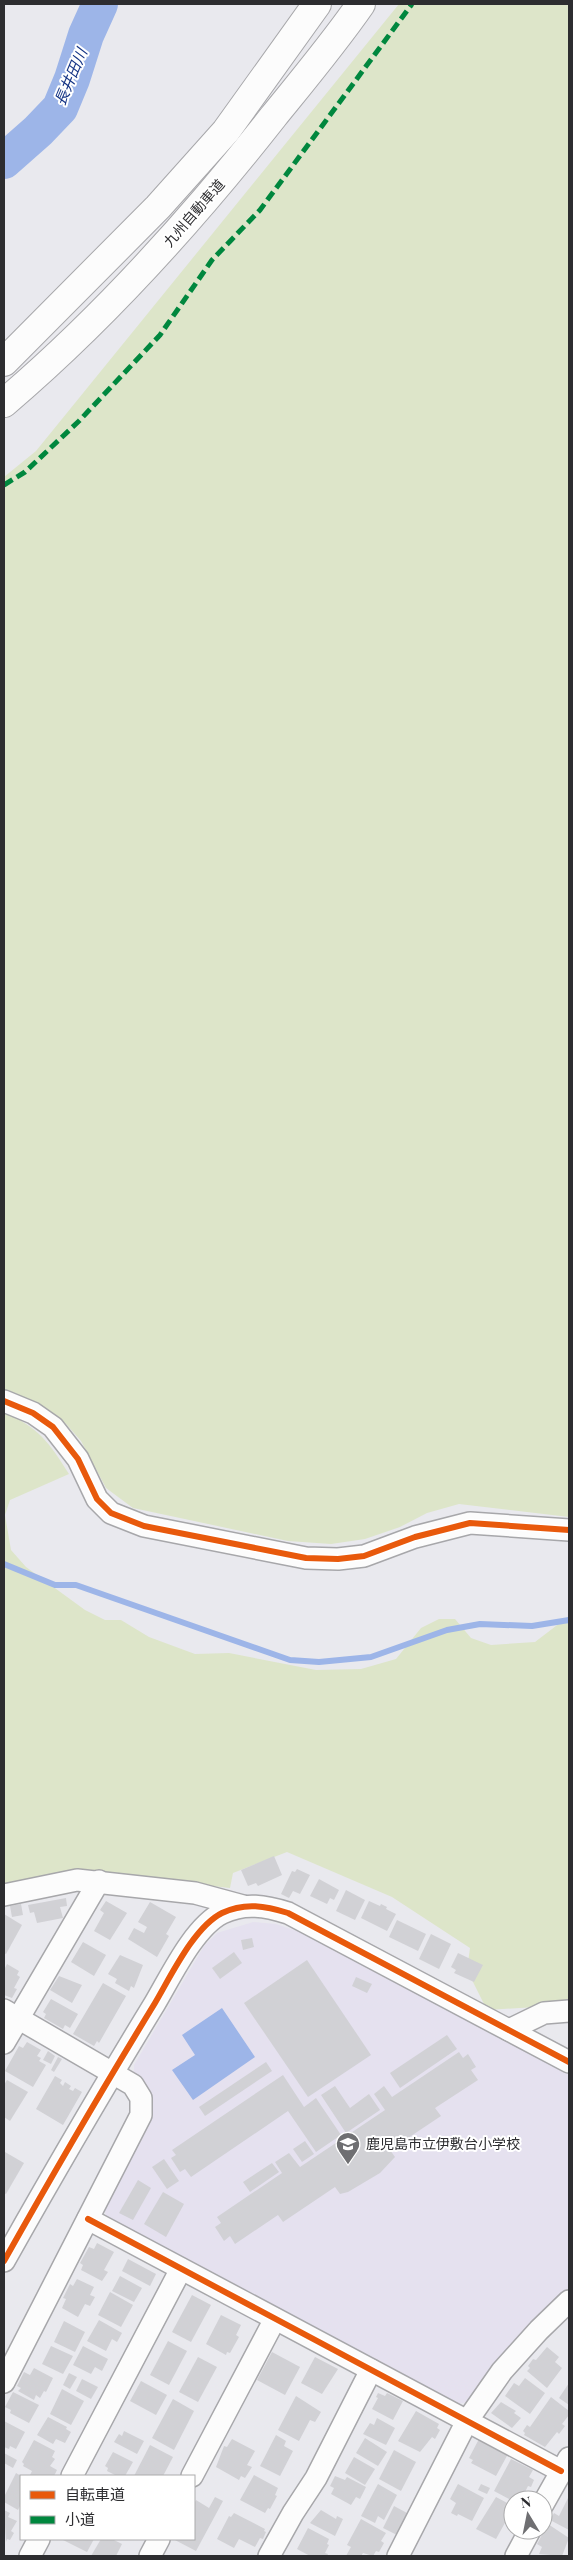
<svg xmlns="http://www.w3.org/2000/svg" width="573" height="2560" font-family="'Playfair Display','Noto Sans JP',serif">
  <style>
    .education { fill: #e5e1ef }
    .green { fill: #dde5c9 }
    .water { fill: #9db5e8 }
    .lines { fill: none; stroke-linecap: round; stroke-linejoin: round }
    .stream { stroke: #9db5e8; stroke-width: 6 }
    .river { stroke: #9db5e8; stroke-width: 36 }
    .building { fill: #d1d1d5 }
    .minor-casing { stroke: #a7a7aa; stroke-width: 24 }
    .motorway-casing { stroke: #a7a7aa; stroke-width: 30 }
    .minor { stroke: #fcfcfc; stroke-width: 21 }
    .motorway { stroke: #fcfcfc; stroke-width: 28 }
    .quiet { stroke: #00873e; stroke-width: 5; stroke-dasharray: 10 5; stroke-linecap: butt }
    .cycleway-casing { stroke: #fff; stroke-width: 9 }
    .cycleway { stroke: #e8590c; stroke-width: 6 }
    .labels { text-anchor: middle; stroke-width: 4; stroke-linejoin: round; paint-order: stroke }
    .street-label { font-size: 14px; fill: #2d2d30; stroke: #fff }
    .poi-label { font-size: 14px; fill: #2d2d30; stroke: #fff; text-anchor: start }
    .water-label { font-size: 15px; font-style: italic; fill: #143384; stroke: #fff }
  </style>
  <rect width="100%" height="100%" fill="#e9e9ee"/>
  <path class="education" d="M253,1922L276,1924L297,1931L569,2075V2289L553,2303L471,2401L458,2404L107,2219L104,2208L150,2121L149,2104L134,2076V2065L204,1946L217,1933Z"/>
  <g class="green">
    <path d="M399,4H569V1517L459,1504L427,1513L400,1527L365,1539L331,1544L288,1541L133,1508L106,1488L81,1441L66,1424L41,1405L4,1390V477L36,451Z"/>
    <path d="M4,1412C39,1428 49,1442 69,1474L10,1500L5,1515L11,1550L26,1567L85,1610L105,1620H121L149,1637L195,1654L229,1653L316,1670L361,1669L396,1659L421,1628L439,1619H455L471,1638L491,1645L535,1642L569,1616V2005L487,2010L467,1970L470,1948L392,1897L287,1852L233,1873L230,1888L133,1877L4,1890Z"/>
  </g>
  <path class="water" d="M222,2008L255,2057L193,2100L172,2070L195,2055L182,2035Z"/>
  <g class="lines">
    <path class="stream" d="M4,1564L55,1585H76L290,1660L319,1662L371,1657L447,1630L480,1624L532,1626L569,1620"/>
    <path class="river" d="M4,161L38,131L60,108L72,79L86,35L100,4"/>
  </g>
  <g class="building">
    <path d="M274,1856L282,1875L258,1886L256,1883L248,1886L241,1870Z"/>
    <path d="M297,1869L310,1875L300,1894L293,1891L289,1898L281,1894L292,1871L295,1872Z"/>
    <path d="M319,1879L339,1890L334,1900L330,1898L327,1904L310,1896Z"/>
    <path d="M346,1890L365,1900L355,1920L336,1911Z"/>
    <path d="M66,1898L67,1906L60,1907L63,1918L37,1923L34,1912L30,1913L28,1905Z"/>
    <path d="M106,1901L127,1913L110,1940L94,1931L104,1913L100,1910Z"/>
    <path d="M369,1901L380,1906L381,1904L387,1907L386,1909L396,1914L387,1931L361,1918Z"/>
    <path d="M150,1902L176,1917L166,1934L169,1936L157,1957L128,1939L134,1928L144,1933L147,1927L138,1922Z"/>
    <path d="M21,1904L23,1915L12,1917L10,1906Z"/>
    <path d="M4,1914L22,1925L6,1954L4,1953Z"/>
    <path d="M397,1920L426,1934L418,1951L389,1937Z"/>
    <path d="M431,1934L451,1944L439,1969L419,1959Z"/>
    <path d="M252,1938L254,1947L243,1950L241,1940Z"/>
    <path d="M83,1942L106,1955L94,1976L71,1962Z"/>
    <path d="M234,1952L242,1963L220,1979L212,1968Z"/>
    <path d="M458,1953L483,1965L474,1982L454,1973L456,1970L451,1967Z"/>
    <path d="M120,1955L143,1965L134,1988L131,1986L129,1991L115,1983L117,1979L108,1974Z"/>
    <path d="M307,1960L371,2055L308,2097L244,2003Z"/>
    <path d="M7,1964L19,1971L17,1975L20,1977L14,1988L17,1989L12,1998L4,1995V1970Z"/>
    <path d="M59,1976L82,1985L72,2003L50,1990Z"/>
    <path d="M356,1977L372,1984L367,1993L352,1986Z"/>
    <path d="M103,1983L126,1996L99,2043L97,2041L94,2046L73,2034Z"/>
    <path d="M51,1999L78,2014L70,2028L65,2025L63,2029L44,2018L46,2014L43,2012Z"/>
    <path d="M447,2035L457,2049L400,2088L390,2073Z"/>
    <path d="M27,2042L41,2050L37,2056L41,2058L39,2061L46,2065L33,2087L5,2071L19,2046L23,2048Z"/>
    <path d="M48,2051L55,2056L51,2064L43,2060Z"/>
    <path d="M459,2052L463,2058L468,2054L476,2067L471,2070L478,2080L435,2108L441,2116L390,2150L395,2157L380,2173L348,2192L340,2194L335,2187L283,2222L278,2215L235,2244L230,2236L224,2241L215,2227L221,2223L217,2217L282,2173L275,2162L289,2153L300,2167L385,2110L374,2094L384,2086L392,2097Z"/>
    <path d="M58,2057L62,2059L54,2072L51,2070Z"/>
    <path d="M266,2062L272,2071L205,2116L199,2107Z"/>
    <path d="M283,2075L304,2107L316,2098L341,2135L316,2152L288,2111L191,2177L185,2169L180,2172L171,2158L176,2155L172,2150Z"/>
    <path d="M55,2076L62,2080L60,2083L63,2086L65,2082L71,2086L69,2089L73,2091L75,2088L82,2092L63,2125L36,2109Z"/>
    <path d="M7,2080L28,2092L10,2121L4,2117V2085Z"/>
    <path d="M335,2086L350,2108L369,2094L380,2110L346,2133L321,2095Z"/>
    <path d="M305,2141L314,2154L302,2162L293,2149Z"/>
    <path d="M5,2152L24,2163L6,2194L4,2193Z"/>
    <path d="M164,2159L179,2181L167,2189L152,2167Z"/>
    <path d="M272,2163L279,2172L250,2192L243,2182Z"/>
    <path d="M138,2180L151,2188L133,2220L119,2213Z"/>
    <path d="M163,2192L184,2204L166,2237L144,2224Z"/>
    <path d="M97,2243L114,2252L104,2270L108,2272L102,2281L81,2270L83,2265L80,2263L89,2247L94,2249Z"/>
    <path d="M128,2259L156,2274L150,2286L122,2271Z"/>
    <path d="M120,2276L142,2288L134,2302L112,2291Z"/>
    <path d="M77,2279L94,2287L90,2295L95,2297L90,2306L85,2304L78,2317L62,2308L66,2299L63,2298L70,2284L73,2286Z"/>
    <path d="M110,2292L133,2305L121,2327L98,2315Z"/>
    <path d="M192,2295L211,2305L191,2342L172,2332Z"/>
    <path d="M221,2315L241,2325L236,2335L239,2337L230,2353L227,2352L226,2355L206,2344Z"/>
    <path d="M99,2320L122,2333L117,2342L112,2339L106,2351L87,2341Z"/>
    <path d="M64,2321L85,2332L75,2352L54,2342Z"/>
    <path d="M168,2341L187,2351L169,2385L150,2375Z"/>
    <path d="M51,2346L73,2356L63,2374L42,2364Z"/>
    <path d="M83,2346L108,2359L102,2371L95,2367L91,2374L73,2365Z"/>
    <path d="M547,2347L559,2357L555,2362L562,2368L547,2388L527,2371L530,2368L528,2366L533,2359L536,2360Z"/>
    <path d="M272,2352L300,2367L285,2395L257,2380Z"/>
    <path d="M198,2357L217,2367L198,2402L179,2392Z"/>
    <path d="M315,2357L338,2369L322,2394L301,2383Z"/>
    <path d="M34,2368L53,2378L46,2392L44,2391L40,2398L36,2395L34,2400L18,2391L21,2388L17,2386L24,2372L30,2375Z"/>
    <path d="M69,2373L77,2377L70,2389L63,2385Z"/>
    <path d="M525,2378L545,2393L530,2414L505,2396L514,2383L519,2386Z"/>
    <path d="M82,2379L98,2387L91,2399L76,2391Z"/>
    <path d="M141,2381L167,2395L156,2415L130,2401Z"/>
    <path d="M569,2383V2405L559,2398Z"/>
    <path d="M62,2389L84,2401L71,2425L50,2414Z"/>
    <path d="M13,2392L39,2405L29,2423L10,2413L11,2410L5,2407Z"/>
    <path d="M378,2393L385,2396L387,2393L403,2401L393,2420L372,2409L378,2398L376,2397Z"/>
    <path d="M296,2396L321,2412L315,2422L310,2420L299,2441L278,2430Z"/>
    <path d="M551,2397L569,2411V2415L562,2424L565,2426L559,2434L557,2432L545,2447L524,2435L525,2433L523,2431L527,2425L530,2427Z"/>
    <path d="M173,2399L194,2411L174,2450L152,2438Z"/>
    <path d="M501,2402L516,2411L514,2413L521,2418L512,2428L491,2413Z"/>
    <path d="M416,2411L439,2424L437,2428L440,2430L435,2439L432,2437L420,2452L398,2441Z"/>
    <path d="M48,2417L67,2427L66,2429L71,2432L65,2443L56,2439L53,2444L37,2435Z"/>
    <path d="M377,2418L395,2428L386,2445L363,2434L370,2423L374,2425Z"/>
    <path d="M4,2421L25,2432L16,2449L10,2446L9,2449L4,2447Z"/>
    <path d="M124,2431L144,2441L137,2454L114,2442L119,2434L122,2436Z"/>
    <path d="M276,2435L286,2441L284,2446L293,2451L280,2476L260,2466Z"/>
    <path d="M365,2438L387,2452L378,2466L356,2453Z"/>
    <path d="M232,2439L255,2451L247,2465L252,2467L245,2478L241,2476L239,2480L216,2467L224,2446L227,2447Z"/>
    <path d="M479,2439L508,2454L496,2476L471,2463L473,2460L469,2458Z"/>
    <path d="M34,2440L55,2451L52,2457L55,2459L50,2466L57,2470L54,2476H32L30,2475L32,2471L23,2466L24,2464L22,2462Z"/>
    <path d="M150,2445L173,2457L163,2476H134Z"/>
    <path d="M394,2450L416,2462L401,2491L379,2479Z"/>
    <path d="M113,2452L133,2462L125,2476H117L107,2471L108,2468L105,2466Z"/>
    <path d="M4,2453L17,2460L13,2468L4,2463Z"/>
    <path d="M354,2457L375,2469L365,2485L345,2473Z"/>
    <path d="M511,2459L533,2470L529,2477L534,2480L531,2487L528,2486L521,2500L513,2501L494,2491Z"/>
    <path d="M16,2473L21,2476V2504L18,2510L4,2502V2497Z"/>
    <path d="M254,2475L278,2488L275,2495L277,2496L270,2509L268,2508L265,2513L240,2500Z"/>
    <path d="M335,2476L345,2480L347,2477L366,2487L360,2499L356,2497L351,2505L331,2494L334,2488L330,2486Z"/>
    <path d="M378,2484L397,2495L384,2520L378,2516L375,2523L361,2516Z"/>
    <path d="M458,2484L484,2498L472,2521L458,2514L457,2516L451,2513L456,2503L450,2499Z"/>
    <path d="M481,2484L490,2488L487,2494L478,2490Z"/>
    <path d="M569,2496V2530L550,2520L554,2513L559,2516Z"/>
    <path d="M215,2497L223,2501L196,2551L173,2539H194V2504L196,2500L209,2508Z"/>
    <path d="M496,2497L511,2505L510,2508L513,2510L510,2523L506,2521L496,2539L476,2529Z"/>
    <path d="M394,2506L407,2513L397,2535L383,2528Z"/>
    <path d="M4,2510L10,2513L8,2517L17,2521L11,2531L14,2533L10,2540L7,2539L6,2542Z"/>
    <path d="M321,2510L336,2519L337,2516L343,2519L335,2536L310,2523Z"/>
    <path d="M234,2513L265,2529L264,2531L266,2532L263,2539L260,2538L255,2547L239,2539L234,2548L217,2539L229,2516L231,2517Z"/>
    <path d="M361,2519L386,2533L381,2541L384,2543L379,2552L376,2551L373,2556L363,2553L361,2556H346L351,2547L347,2545Z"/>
    <path d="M548,2524L569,2538L562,2556L539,2554L542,2547L537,2544Z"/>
    <path d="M308,2528L329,2539L327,2544L329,2545L325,2553L328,2554L327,2556H310L297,2549Z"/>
    <path d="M61,2539H94L87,2552Z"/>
    <path d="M101,2539H112L122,2544L116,2556H91Z"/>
  </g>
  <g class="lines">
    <g class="minor-casing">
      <g id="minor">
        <path d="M4,1401L33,1413L53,1427L78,1459L97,1499L111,1513L144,1526L306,1558L338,1559L364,1556L415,1537L470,1523L569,1530"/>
        <path d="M4,1895L77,1880L195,1893L243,1906"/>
        <path d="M4,2010L133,2085L141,2098V2115L4,2382"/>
        <path d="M509,2030L544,2013L569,2011"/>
        <path d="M4,2043L99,1881"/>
        <path d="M88,2219L561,2471"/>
        <path d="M4,2261C53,2174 103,2088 155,2003C171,1976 194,1927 222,1913C245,1902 266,1906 288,1913L569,2062"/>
        <path d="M72,2476L181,2269"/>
        <path d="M192,2476L275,2319"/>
        <path d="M543,2504L569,2458"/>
        <path d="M30,2556L39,2539"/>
        <path d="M150,2556L159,2539"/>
        <path d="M269,2556L293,2513L316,2478L371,2370"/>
        <path d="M398,2556L467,2421L502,2371L539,2330L569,2301"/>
        <path d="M516,2556L530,2530"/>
      </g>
    </g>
    <g class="motorway-casing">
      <g id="motorway">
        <path d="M4,362L158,207L226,131L317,4"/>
        <path d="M4,403C104,318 192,220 273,117C303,80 334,43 361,4"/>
      </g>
    </g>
    <use href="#minor" class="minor"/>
    <use href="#motorway" class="motorway"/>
    <path class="quiet" d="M4,485L25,472L79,421L160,335L212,260L260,210L412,4"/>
    <g class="cycleway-casing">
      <g id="cycleway">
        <path d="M4,1401L33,1413L53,1427L78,1459L97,1499L111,1513L144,1526L306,1558L338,1559L364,1556L415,1537L470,1523L569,1530"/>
        <path d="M88,2219L561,2471"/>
        <path d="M4,2261C53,2174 103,2088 155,2003C171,1976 194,1927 222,1913C245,1902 266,1906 288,1913L569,2062"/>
      </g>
    </g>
    <use href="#cycleway" class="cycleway"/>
  </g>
  <defs>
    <g id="school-pin" transform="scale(1.25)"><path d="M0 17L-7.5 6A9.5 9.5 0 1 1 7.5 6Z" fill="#6f6f72" stroke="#fff"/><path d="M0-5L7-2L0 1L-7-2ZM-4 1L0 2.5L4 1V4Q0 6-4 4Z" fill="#fff"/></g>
  </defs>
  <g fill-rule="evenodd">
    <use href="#school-pin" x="348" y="2144"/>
  </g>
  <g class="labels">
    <g class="street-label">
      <text transform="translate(194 213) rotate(-49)" y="5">九州自動車道</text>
    </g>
    <g class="poi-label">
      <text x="366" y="2149">鹿児島市立伊敷台小学校</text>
    </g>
    <g class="water-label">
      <text transform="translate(71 77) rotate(-67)" y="5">長井田川</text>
    </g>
  </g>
  <rect width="573" height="2560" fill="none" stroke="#2d2d30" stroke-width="10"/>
  <rect x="20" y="2475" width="175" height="65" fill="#ffffff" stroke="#ababac"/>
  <rect x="30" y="2491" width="25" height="8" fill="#e8590c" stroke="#ababac"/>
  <text x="65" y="2500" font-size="15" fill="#2d2d30">自転車道</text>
  <rect x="30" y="2516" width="25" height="8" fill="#00873e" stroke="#ababac"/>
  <text x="65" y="2525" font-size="15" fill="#2d2d30">小道</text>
  <g transform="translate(528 2515) rotate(350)"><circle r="24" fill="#ffffff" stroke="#ababac"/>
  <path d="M0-4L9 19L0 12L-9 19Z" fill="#6f6f72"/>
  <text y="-8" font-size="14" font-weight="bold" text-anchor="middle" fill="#2d2d30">N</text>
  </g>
</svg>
